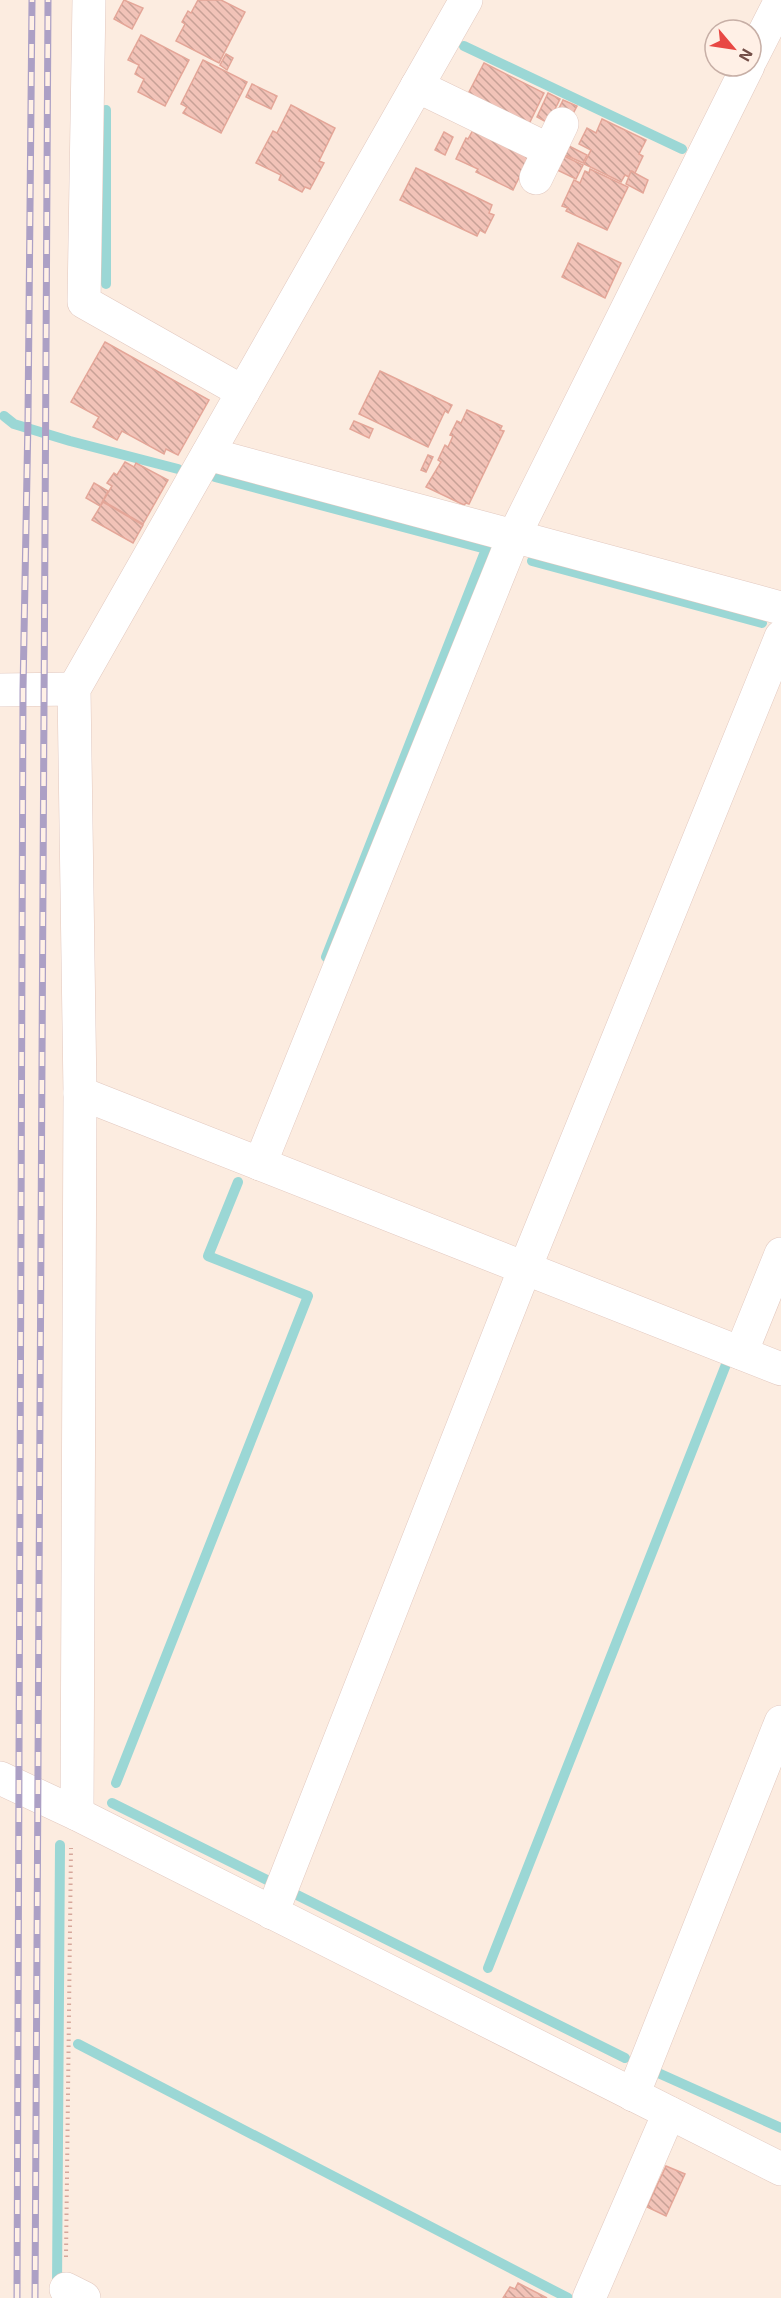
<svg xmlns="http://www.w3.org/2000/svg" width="781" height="2298" font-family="'Exo 2',sans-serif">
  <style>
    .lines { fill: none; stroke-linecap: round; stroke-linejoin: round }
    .stream { stroke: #9bd7d5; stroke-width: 10 }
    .building { fill: url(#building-back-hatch); stroke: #e4a698; stroke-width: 1.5 }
    .minor-casing { stroke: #e2c8bf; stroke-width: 34 }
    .path { stroke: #d6a79b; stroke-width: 4; stroke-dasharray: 1.5 4.5; stroke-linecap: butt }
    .minor { stroke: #fff; stroke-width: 33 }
    .rail-casing { stroke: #aca0c5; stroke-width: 7 }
    .rail { stroke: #fff0e6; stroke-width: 4.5; stroke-dasharray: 14; stroke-linecap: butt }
  </style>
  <defs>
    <pattern id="building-back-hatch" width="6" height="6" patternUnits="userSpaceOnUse" patternTransform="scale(1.5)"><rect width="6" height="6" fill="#f2c3b8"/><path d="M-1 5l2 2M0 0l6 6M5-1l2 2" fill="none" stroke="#c8a197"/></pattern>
  </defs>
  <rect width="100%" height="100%" fill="#fcece0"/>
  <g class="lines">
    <g class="stream">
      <path d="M464,46L682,149"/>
      <path d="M106,284V110"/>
      <path d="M4,416L14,424L70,441L178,469"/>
      <path d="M215,477L486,549L326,957"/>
      <path d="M532,561L762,623"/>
      <path d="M116,1783L308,1296L208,1256L238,1182"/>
      <path d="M112,1803L267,1880"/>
      <path d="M295,1894L625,2058"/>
      <path d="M488,1968L727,1362"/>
      <path d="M78,2044L568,2298"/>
      <path d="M656,2072L781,2128"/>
      <path d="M57,2289L60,1845"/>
    </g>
  </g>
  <g class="building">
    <path d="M124,0L143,8L132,29L114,19Z"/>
    <path d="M198,0H221L245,12L219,63L176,41L185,24L182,22L188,11L191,13Z"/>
    <path d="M141,35L189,60L165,106L138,92L144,79L135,74L139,65L128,60Z"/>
    <path d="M226,54L233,58L227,70L220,65Z"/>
    <path d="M203,60L247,82L221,133L183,113L187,107L181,104Z"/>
    <path d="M484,63L544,93L529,124L468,94Z"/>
    <path d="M252,84L277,96L271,109L246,97Z"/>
    <path d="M548,93L560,99L548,123L537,117Z"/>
    <path d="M563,100L577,106L568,123L555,117Z"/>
    <path d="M291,105L335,128L319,161L324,163L310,189L305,187L302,192L279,180L281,175L256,163L273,131L277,133Z"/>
    <path d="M602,119L646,140L639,154L643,156L635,173L632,171L629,177L625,175L621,182L584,164L591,150L579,144L587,128L596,133Z"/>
    <path d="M473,130L529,157L513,190L476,172L478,169L456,159L466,138L468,139Z"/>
    <path d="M444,132L453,137L445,155L435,150Z"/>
    <path d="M567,145L587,155L583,163L563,154Z"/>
    <path d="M562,155L583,165L576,179L555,169Z"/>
    <path d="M416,168L492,205L489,213L494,215L485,233L480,230L477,236L400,200Z"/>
    <path d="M590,169L628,187L607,230L566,211L568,208L562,206L574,180L580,183L585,171L589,173Z"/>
    <path d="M631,171L648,180L643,193L626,184Z"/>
    <path d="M578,243L621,263L605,298L562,277Z"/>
    <path d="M105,342L209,400L178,455L166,449L164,454L122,431L117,440L93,427L99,417L71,402Z"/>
    <path d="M380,371L452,405L448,413L445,411L428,447L359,414Z"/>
    <path d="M467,410L502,426L500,430L504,431L469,504L466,503L464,505L426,487L441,462L438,460L445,445L448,447L453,436L450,435L457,421L461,423Z"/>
    <path d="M354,421L373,429L369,438L350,429Z"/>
    <path d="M428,455L433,457L426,472L421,470Z"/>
    <path d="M125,462L134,467L136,463L168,480L143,524L103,501L112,486L107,483L114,473L117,475Z"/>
    <path d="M94,483L108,491L100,506L86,498Z"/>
    <path d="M103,502L143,525L133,543L92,520Z"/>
    <path d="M666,2166L685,2174L666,2216L647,2207Z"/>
    <path d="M518,2283L547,2298H503L510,2287L515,2289Z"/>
  </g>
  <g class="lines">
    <g class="minor-casing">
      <g id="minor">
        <path d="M89,0L84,302L243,392"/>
        <path d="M751,59L781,0"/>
        <path d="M417,86L549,150"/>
        <path d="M536,178L562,124"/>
        <path d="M208,454L781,608"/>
        <path d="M0,690L74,689"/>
        <path d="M80,1093L781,1369"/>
        <path d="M260,1164L514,536L748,66"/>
        <path d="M741,1353L781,1254"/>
        <path d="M0,1778L77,1814L781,2169"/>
        <path d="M77,1814L80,1093L74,689L466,0"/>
        <path d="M272,1913L525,1268L781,637"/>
        <path d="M633,2095L781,1722"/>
        <path d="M66,2289L84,2298"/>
        <path d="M589,2298L669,2113"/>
      </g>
    </g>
    <path class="path" d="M66,2257L71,1848"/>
    <use href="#minor" class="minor"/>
    <g class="rail-casing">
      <g id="rail">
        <path d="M17,2298L23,690L28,418L32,0"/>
        <path d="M35,2298L48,0"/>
      </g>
    </g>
    <use href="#rail" class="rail"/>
  </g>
  <g transform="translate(733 48) rotate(119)"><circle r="28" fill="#fff0e6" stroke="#c7afa6" stroke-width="1.5"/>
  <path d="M0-4.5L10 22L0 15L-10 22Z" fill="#e84844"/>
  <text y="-9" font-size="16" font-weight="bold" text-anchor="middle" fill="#734e47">N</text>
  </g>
</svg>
